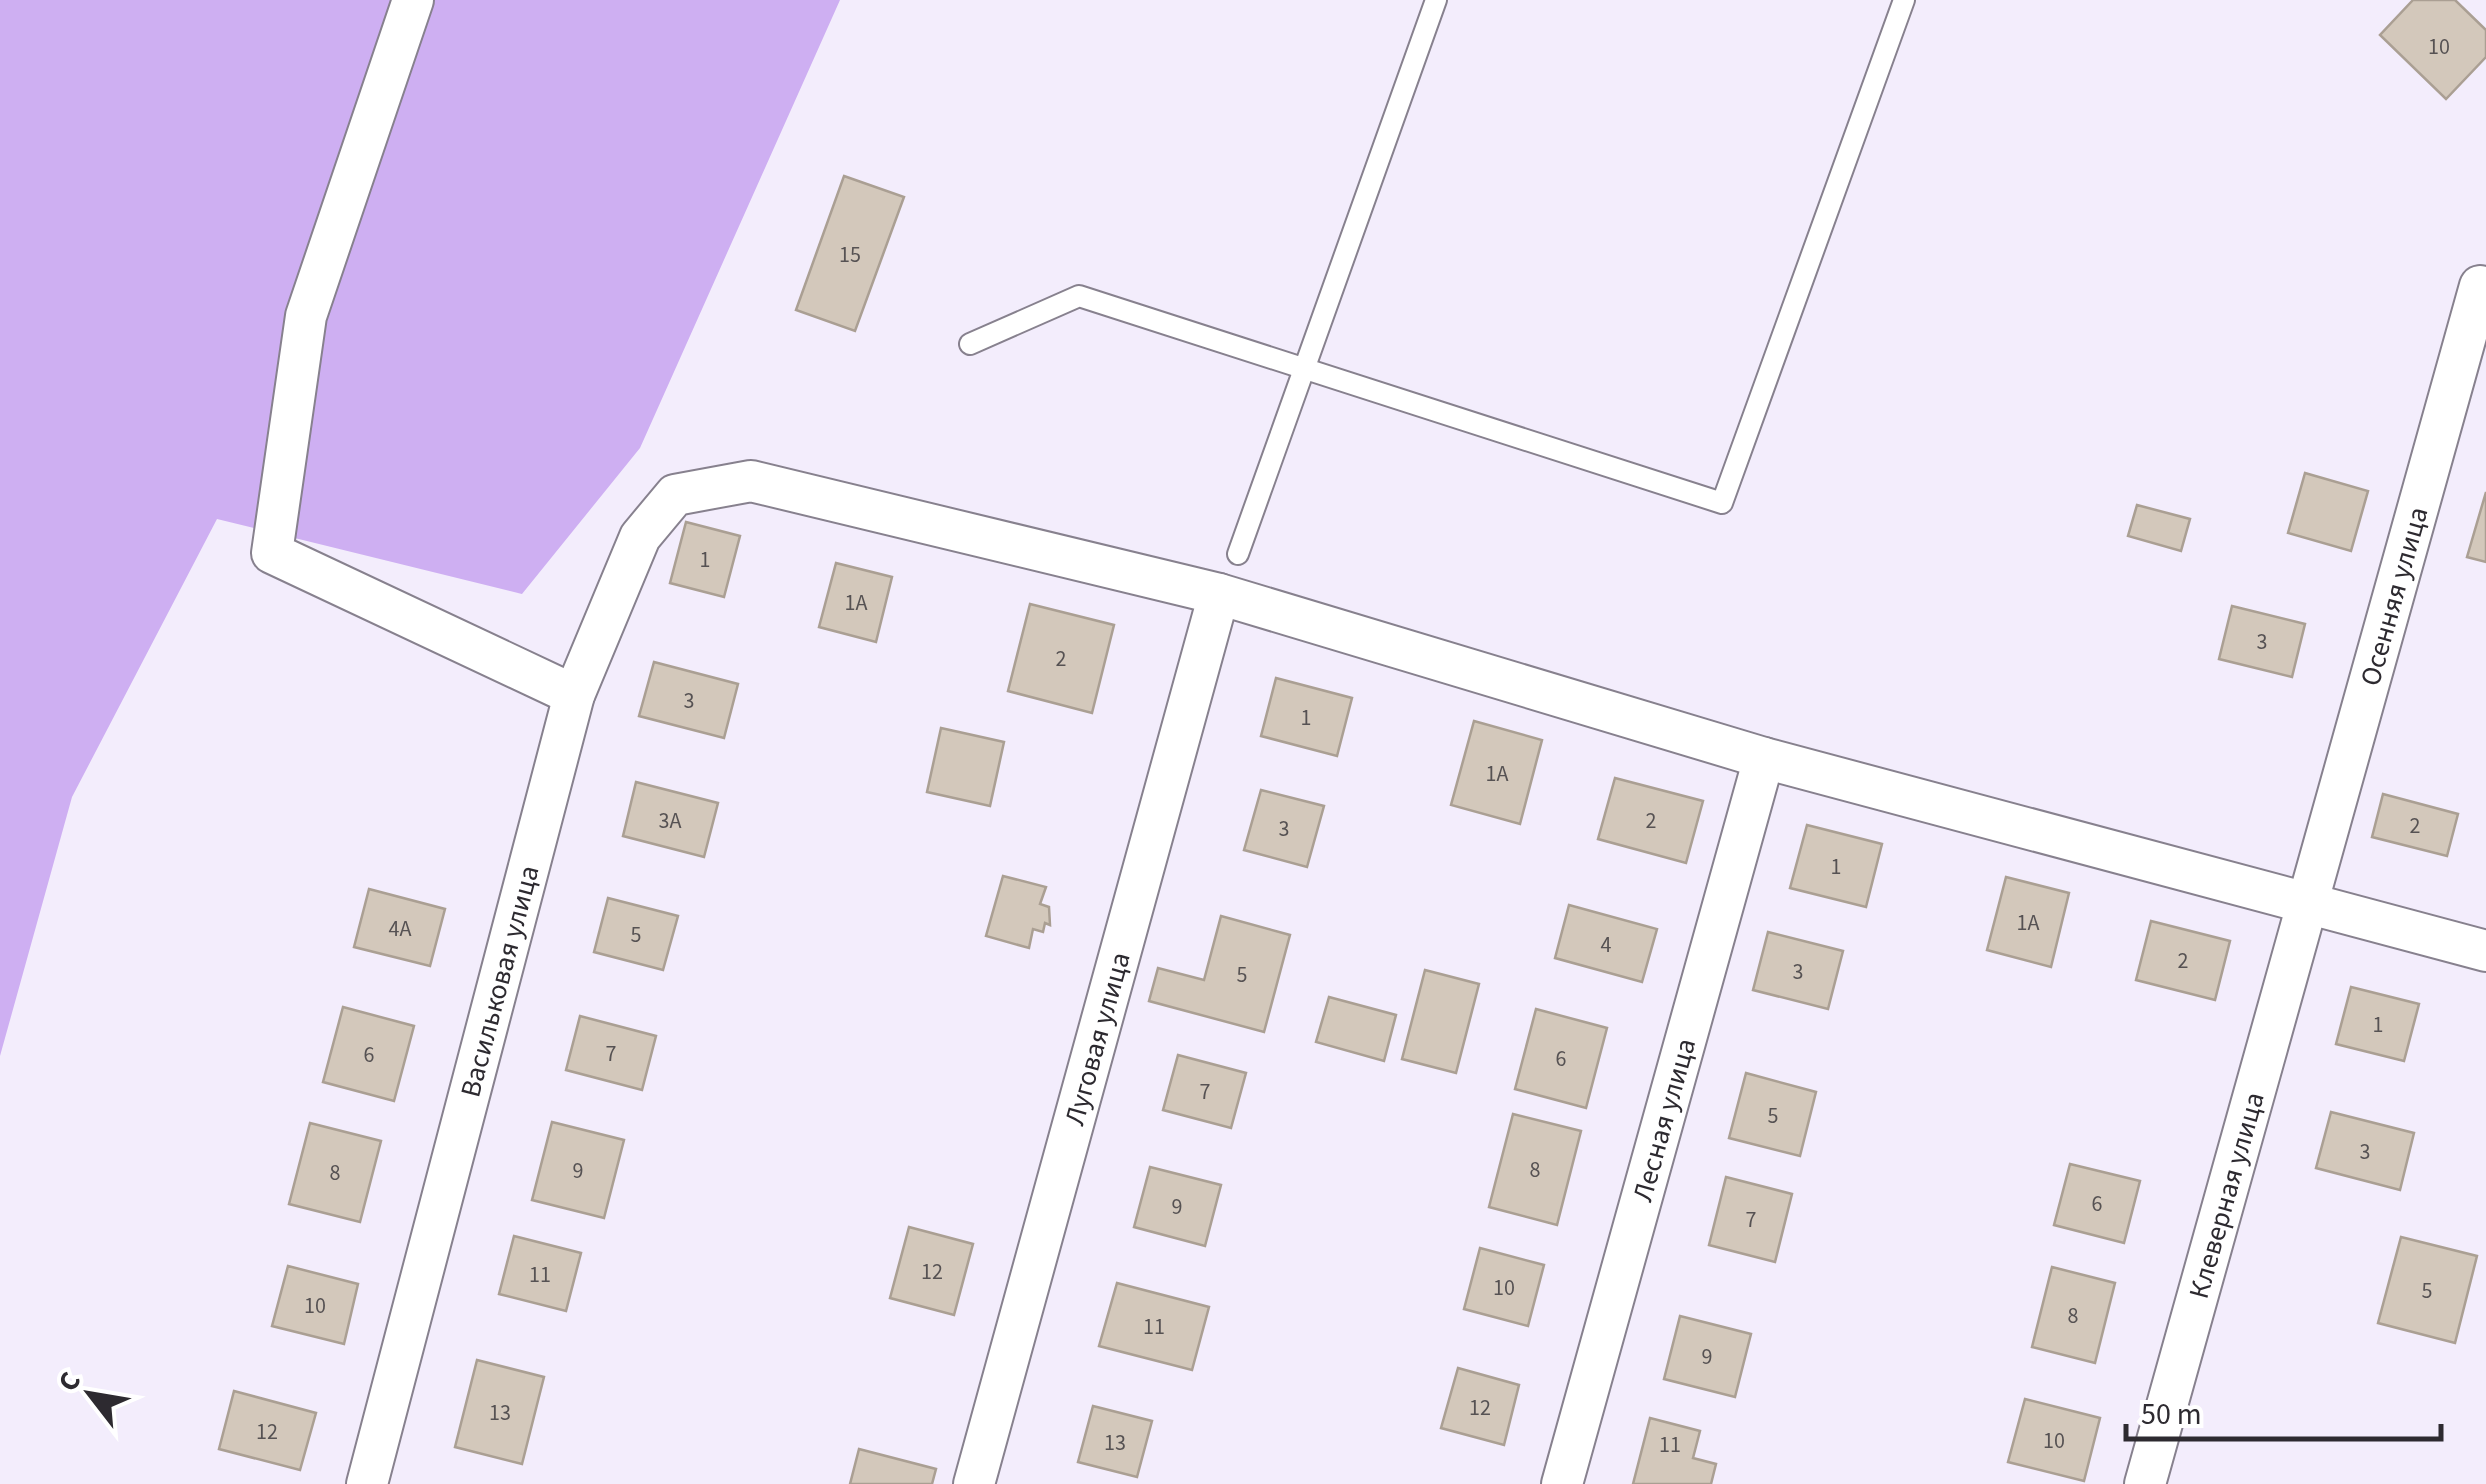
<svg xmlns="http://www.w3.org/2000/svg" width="2486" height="1484" font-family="'Source Sans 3',sans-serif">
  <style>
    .forest { fill: #ceaff2 }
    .building { fill: #d3c8bb; stroke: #aa9f93; stroke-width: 2.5 }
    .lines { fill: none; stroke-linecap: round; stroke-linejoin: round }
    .lane-casing { stroke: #87818e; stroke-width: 24 }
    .street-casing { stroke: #87818e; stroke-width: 44 }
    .lane { stroke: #fff; stroke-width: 20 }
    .street { stroke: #fff; stroke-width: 40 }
    .labels { text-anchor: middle; stroke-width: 9; stroke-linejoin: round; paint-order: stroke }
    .number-label { font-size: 22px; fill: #565253 }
    .street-label { font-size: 28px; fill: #2d2a30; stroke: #fff }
  </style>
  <rect width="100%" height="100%" fill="#f3edfc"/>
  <path class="forest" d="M0,0H840L640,448L522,594L217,519L72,797L0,1056Z"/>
  <g class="building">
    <path d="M2413,0H2455L2486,30V57L2446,99L2380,35Z"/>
    <path d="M844,176L904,197L855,331L796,310Z"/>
    <path d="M2305,473L2368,491L2351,551L2288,533Z"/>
    <path d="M2486,492V562L2467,557Z"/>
    <path d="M2137,505L2190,519L2181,551L2128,536Z"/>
    <path d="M686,522L740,536L724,597L670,583Z"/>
    <path d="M836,563L892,577L876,642L819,627Z"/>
    <path d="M1030,604L1114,625L1092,713L1008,691Z"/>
    <path d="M2232,606L2305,624L2292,677L2219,659Z"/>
    <path d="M654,662L738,684L724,738L639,716Z"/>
    <path d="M1276,678L1352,698L1337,756L1261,736Z"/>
    <path d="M1474,721L1542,740L1520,824L1451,805Z"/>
    <path d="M941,728L1004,742L990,806L927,792Z"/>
    <path d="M1615,778L1703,801L1686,863L1598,839Z"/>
    <path d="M636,782L718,803L704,857L623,836Z"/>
    <path d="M1261,790L1324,806L1307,867L1244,850Z"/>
    <path d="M2383,794L2458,814L2447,856L2372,837Z"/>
    <path d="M1807,825L1882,844L1866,907L1790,888Z"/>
    <path d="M1003,876L1046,887L1040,904L1049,907L1050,925L1045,923L1043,932L1033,929L1029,948L986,936Z"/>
    <path d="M2006,877L2069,893L2051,967L1987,950Z"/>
    <path d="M369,889L445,909L430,966L354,947Z"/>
    <path d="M608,898L678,916L663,970L594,952Z"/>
    <path d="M1569,905L1657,929L1642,982L1555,958Z"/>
    <path d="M1221,916L1290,935L1264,1032L1149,1001L1158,968L1204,980Z"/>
    <path d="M2151,921L2230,941L2215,1000L2136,980Z"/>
    <path d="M1768,932L1843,951L1828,1009L1753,990Z"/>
    <path d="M1425,970L1479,984L1456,1073L1402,1059Z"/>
    <path d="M2351,987L2419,1004L2404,1061L2336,1044Z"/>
    <path d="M1329,997L1396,1015L1384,1061L1316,1042Z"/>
    <path d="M343,1007L414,1026L394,1101L323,1082Z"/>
    <path d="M1536,1009L1607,1028L1586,1108L1515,1089Z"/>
    <path d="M580,1016L656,1036L642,1090L566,1070Z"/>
    <path d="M1178,1055L1246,1073L1231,1128L1163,1110Z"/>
    <path d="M1746,1073L1816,1092L1800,1156L1729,1138Z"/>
    <path d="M2331,1112L2414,1133L2400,1190L2316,1168Z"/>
    <path d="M1513,1114L1581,1131L1557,1225L1489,1207Z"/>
    <path d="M552,1122L624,1140L604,1218L532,1200Z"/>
    <path d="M310,1123L381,1141L360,1222L289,1204Z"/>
    <path d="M2070,1164L2140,1181L2124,1243L2054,1225Z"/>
    <path d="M1150,1167L1221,1185L1205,1246L1134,1227Z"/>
    <path d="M1726,1177L1792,1194L1775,1262L1709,1245Z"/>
    <path d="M909,1227L973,1244L954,1315L890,1298Z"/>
    <path d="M514,1236L581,1253L566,1311L499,1294Z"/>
    <path d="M2401,1237L2477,1256L2455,1343L2378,1323Z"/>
    <path d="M1480,1248L1544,1265L1528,1326L1464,1309Z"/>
    <path d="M288,1266L358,1284L344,1344L272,1326Z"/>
    <path d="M2052,1267L2115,1283L2095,1363L2032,1347Z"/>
    <path d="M1117,1283L1209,1307L1192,1370L1099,1346Z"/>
    <path d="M1680,1316L1751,1334L1735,1397L1664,1379Z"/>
    <path d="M477,1360L544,1377L522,1464L455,1447Z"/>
    <path d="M1458,1368L1519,1385L1504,1445L1441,1428Z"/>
    <path d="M234,1391L316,1413L300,1470L219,1449Z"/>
    <path d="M2025,1399L2100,1418L2084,1481L2008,1462Z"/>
    <path d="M1093,1406L1152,1421L1137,1477L1078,1462Z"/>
    <path d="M1650,1418L1700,1431L1693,1458L1716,1464L1711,1484H1633Z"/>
    <path d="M859,1449L936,1469L932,1484H850Z"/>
  </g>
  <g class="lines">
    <g class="lane-casing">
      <g id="lane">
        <path d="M970,344L1079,296L1722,503L1904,0"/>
        <path d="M1238,554L1436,0"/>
      </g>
    </g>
    <g class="street-casing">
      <g id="street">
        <path d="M413,0L306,316L272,553L574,695"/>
        <path id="s1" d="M367,1484L574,695L640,537L675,495L751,481L1219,594L1764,758L2486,951"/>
        <path id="s2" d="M974,1484L1219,594"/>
        <path id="s3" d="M1562,1484L1764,758"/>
        <path id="s4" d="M2145,1484L2480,286"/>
      </g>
    </g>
    <use href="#lane" class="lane"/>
    <use href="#street" class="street"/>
  </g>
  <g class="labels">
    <g class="number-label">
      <text x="2439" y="54">10</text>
      <text x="850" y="262">15</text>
      <text x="705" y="567">1</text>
      <text x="856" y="610">1А</text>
      <text x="2262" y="649">3</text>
      <text x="1061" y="666">2</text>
      <text x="689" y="708">3</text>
      <text x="1306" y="725">1</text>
      <text x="1497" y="781">1А</text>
      <text x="670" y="828">3А</text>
      <text x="1651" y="828">2</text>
      <text x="2415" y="833">2</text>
      <text x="1284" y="836">3</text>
      <text x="1836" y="874">1</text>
      <text x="2028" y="930">1А</text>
      <text x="400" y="936">4А</text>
      <text x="636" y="942">5</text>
      <text x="1606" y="952">4</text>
      <text x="2183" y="968">2</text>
      <text x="1798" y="979">3</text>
      <text x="1242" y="982">5</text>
      <text x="2378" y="1032">1</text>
      <text x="611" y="1061">7</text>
      <text x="369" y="1062">6</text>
      <text x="1561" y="1066">6</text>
      <text x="1205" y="1099">7</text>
      <text x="1773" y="1123">5</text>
      <text x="2365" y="1159">3</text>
      <text x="1535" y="1177">8</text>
      <text x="578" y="1178">9</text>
      <text x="335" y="1180">8</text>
      <text x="2097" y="1211">6</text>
      <text x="1177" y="1214">9</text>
      <text x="1751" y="1227">7</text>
      <text x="932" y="1279">12</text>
      <text x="540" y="1282">11</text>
      <text x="1504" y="1295">10</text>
      <text x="2427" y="1298">5</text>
      <text x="315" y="1313">10</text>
      <text x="2073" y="1323">8</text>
      <text x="1154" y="1334">11</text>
      <text x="1707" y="1364">9</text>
      <text x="1480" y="1415">12</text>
      <text x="500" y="1420">13</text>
      <text x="267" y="1439">12</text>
      <text x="2054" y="1448">10</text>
      <text x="1115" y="1450">13</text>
      <text x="1670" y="1452">11</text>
    </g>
    <g class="street-label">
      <text dy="10" stroke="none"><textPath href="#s4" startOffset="922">Осенняя улица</textPath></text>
      <text dy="10" stroke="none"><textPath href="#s1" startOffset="520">Васильковая улица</textPath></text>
      <text dy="10" stroke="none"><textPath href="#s2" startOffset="462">Луговая улица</textPath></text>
      <text dy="10" stroke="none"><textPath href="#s3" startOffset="378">Лесная улица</textPath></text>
      <text dy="10" stroke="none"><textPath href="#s4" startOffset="300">Клеверная улица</textPath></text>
    </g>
  </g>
  <g transform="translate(90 1394) rotate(301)" stroke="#ffffff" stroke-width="8" paint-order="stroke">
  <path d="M0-8L18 38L0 25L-18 38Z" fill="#2d2a30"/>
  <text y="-15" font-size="28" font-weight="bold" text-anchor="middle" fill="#2d2a30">С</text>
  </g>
  <path d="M2126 1424v15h315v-15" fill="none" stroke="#2d2a30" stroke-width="5"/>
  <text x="2141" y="1424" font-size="30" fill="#2d2a30" stroke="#ffffff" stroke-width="8" paint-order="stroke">50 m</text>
</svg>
